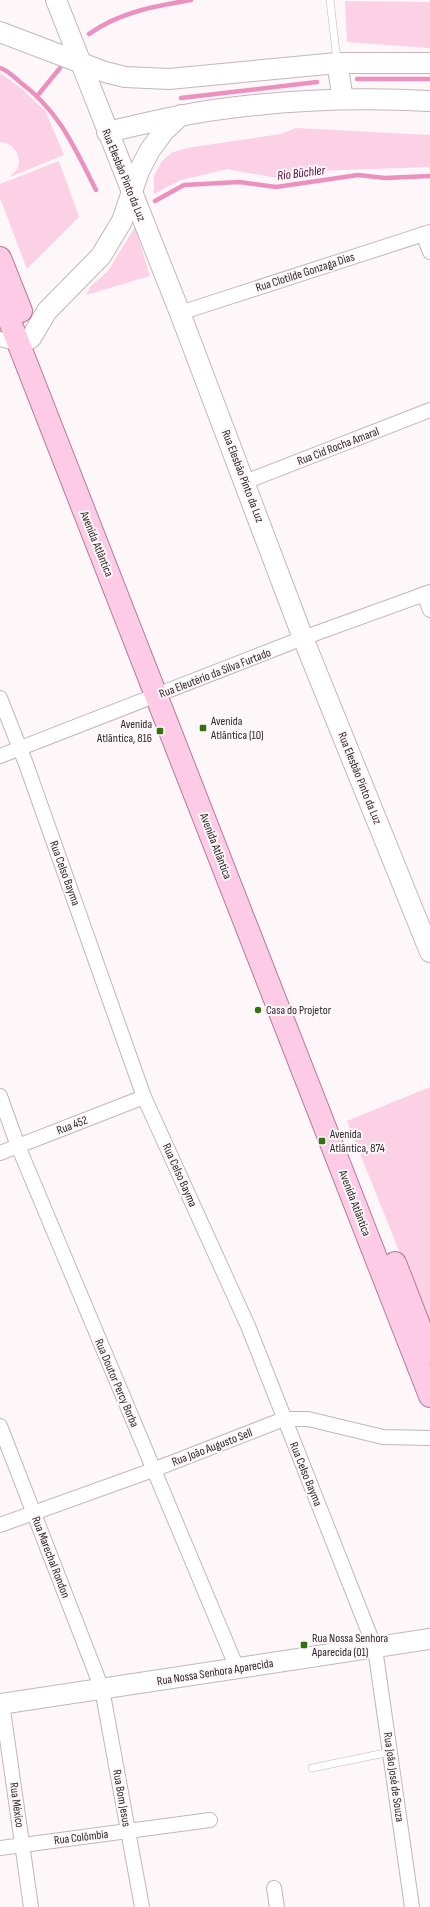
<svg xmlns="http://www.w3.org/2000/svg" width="430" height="1907" font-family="'Sofia Sans Condensed',sans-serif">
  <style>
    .green { fill: #fcd0e5 }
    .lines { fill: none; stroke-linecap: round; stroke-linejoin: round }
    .stream { stroke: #ec90c0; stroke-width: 4.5 }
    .lane-casing { stroke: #c4b5bc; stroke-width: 8 }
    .street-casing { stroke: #c4b5bc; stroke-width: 16 }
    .secondary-casing { stroke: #c4b5bc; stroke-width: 22 }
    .primary-casing { stroke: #b47a99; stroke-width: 24 }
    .lane { stroke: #fff; stroke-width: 7 }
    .street { stroke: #fff; stroke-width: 14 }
    .secondary { stroke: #fff; stroke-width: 20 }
    .primary { stroke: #fecbe6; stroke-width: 22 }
    .poi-dot { fill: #32730e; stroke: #fef7fa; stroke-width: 1.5 }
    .labels { text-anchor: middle; stroke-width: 4; stroke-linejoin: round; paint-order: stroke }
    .street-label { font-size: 12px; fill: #2c2629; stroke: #fef7fa }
    .poi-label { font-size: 12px; fill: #2c2629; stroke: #fef7fa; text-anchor: start }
    .water-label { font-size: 13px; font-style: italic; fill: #540038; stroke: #fef7fa }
  </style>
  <rect width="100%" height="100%" fill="#fef7fa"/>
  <g class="green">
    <path d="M345,1L430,2V48L347,42Z"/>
    <path d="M0,73L22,89L46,112L64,155L10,177C12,174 17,170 18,167C22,155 12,142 0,142Z"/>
    <path d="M296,128L430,135V167L314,171L277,178L227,169L181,180L154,194V176L162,161L173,152L193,147L281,134Z"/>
    <path d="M59,161L79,217L27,269L0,198V184Z"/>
    <path d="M135,227L150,276L86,295L90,287L108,271Z"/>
    <path d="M430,1087V1328L347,1121Z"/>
  </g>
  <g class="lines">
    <g class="stream">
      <path d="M89,34C120,12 155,6 191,0"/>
      <path d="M0,68C7,70 14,77 20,82C60,112 74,147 96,190"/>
      <path d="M357,79H430"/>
      <path d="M38,95L60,68"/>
      <path d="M181,98L317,82"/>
      <path d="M155,201L184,185L239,182L276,187L358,175L385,178L430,176"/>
    </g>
    <g class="lane-casing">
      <g id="lane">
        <path d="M330,0L337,61"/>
        <path d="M312,1768L390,1752"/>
      </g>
    </g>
    <g class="street-casing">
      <g id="street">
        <path d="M423,234L430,252"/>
        <path d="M180,313L430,232"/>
        <path d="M0,339L19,344"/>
        <path d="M245,482L430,410"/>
        <path d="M424,594L430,610"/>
        <path d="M0,698L26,764L144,1097L248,1326L375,1648L412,1907"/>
        <path d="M0,756L303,638L430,592"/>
        <path d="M0,1096L18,1146L237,1668"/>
        <path d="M0,1153L144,1097"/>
        <path d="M0,1426L102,1689L142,1907"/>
        <path d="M0,1525L153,1470L284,1419H308L383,1437L430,1438"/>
        <path d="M2,1703L31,1907"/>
        <path d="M0,1848L210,1820"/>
        <path d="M274,1888L277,1907"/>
      </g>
    </g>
    <g class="secondary-casing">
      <g id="secondary">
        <path d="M56,0L180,313L303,638L430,952"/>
        <path d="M0,32L105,72L125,77L169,79L337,63H430"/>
        <path d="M337,63L343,99"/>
        <path d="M107,132C143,124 178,115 214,110C285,100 359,97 430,101"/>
        <path d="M19,344L31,338L47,311L101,256L122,221L139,171L150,150L164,131L181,115"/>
        <path d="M0,1704L430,1639"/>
      </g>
    </g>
    <g class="primary-casing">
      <g id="primary">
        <path d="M0,258L21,311"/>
        <path d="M0,296L430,1396"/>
        <path d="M395,1263L430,1353"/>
      </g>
    </g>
    <use href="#lane" class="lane"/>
    <use href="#street" class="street"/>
    <use href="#secondary" class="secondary"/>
    <use href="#primary" class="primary"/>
  </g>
  <g class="poi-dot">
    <rect x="199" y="724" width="8" height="8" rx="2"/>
    <rect x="156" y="727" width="8" height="8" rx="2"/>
    <circle cx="258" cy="1010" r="4"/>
    <rect x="318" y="1137" width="8" height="8" rx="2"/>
    <rect x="300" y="1641" width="8" height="8" rx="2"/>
  </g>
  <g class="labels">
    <g class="street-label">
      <text transform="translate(124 175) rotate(68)" y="4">Rua Elesbão Pinto da Luz</text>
      <text transform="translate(305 272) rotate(-18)" y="4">Rua Clotilde Gonzaga Dias</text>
      <text transform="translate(338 446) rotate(-21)" y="4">Rua Cid Rocha Amaral</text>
      <text transform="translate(243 476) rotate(69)" y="4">Rua Elesbão Pinto da Luz</text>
      <text transform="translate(97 544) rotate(68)" y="4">Avenida Atlântica</text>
      <text transform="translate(215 673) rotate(-21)" y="4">Rua Eleutério da Silva Furtado</text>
      <text transform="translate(360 778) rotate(68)" y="4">Rua Elesbão Pinto da Luz</text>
      <text transform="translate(216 846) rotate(69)" y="4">Avenida Atlântica</text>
      <text transform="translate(65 873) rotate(70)" y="4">Rua Celso Bayma</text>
      <text transform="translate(72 1125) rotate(-21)" y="4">Rua 452</text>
      <text transform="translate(180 1175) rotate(66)" y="4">Rua Celso Bayma</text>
      <text transform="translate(355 1203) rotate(69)" y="4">Avenida Atlântica</text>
      <text transform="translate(117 1383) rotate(67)" y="4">Rua Doutor Percy Borba</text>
      <text transform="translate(212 1447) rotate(-21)" y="4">Rua João Augusto Sell</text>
      <text transform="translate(306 1474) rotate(68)" y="4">Rua Celso Bayma</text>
      <text transform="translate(51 1557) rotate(69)" y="4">Rua Marechal Rondon</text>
      <text transform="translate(215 1672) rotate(-9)" y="4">Rua Nossa Senhora Aparecida</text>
      <text transform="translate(394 1777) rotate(82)" y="4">Rua João José de Souza</text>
      <text transform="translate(122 1798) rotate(80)" y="4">Rua Bom Jesus</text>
      <text transform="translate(17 1805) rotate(82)" y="4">Rua México</text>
      <text transform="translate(81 1837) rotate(-7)" y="4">Rua Colômbia</text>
    </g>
    <g class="poi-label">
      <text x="211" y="725">Avenida<tspan x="211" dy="14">Atlântica (10)</tspan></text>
      <text x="152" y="728" text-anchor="end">Avenida<tspan x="152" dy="14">Atlântica, 816</tspan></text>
      <text x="266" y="1014">Casa do Projetor</text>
      <text x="330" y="1138">Avenida<tspan x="330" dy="14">Atlântica, 874</tspan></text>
      <text x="312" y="1642">Rua Nossa Senhora<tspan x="312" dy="14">Aparecida (01)</tspan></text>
    </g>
    <g class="water-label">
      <text transform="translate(301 172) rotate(-7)" y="5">Rio Büchler</text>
    </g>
  </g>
</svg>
